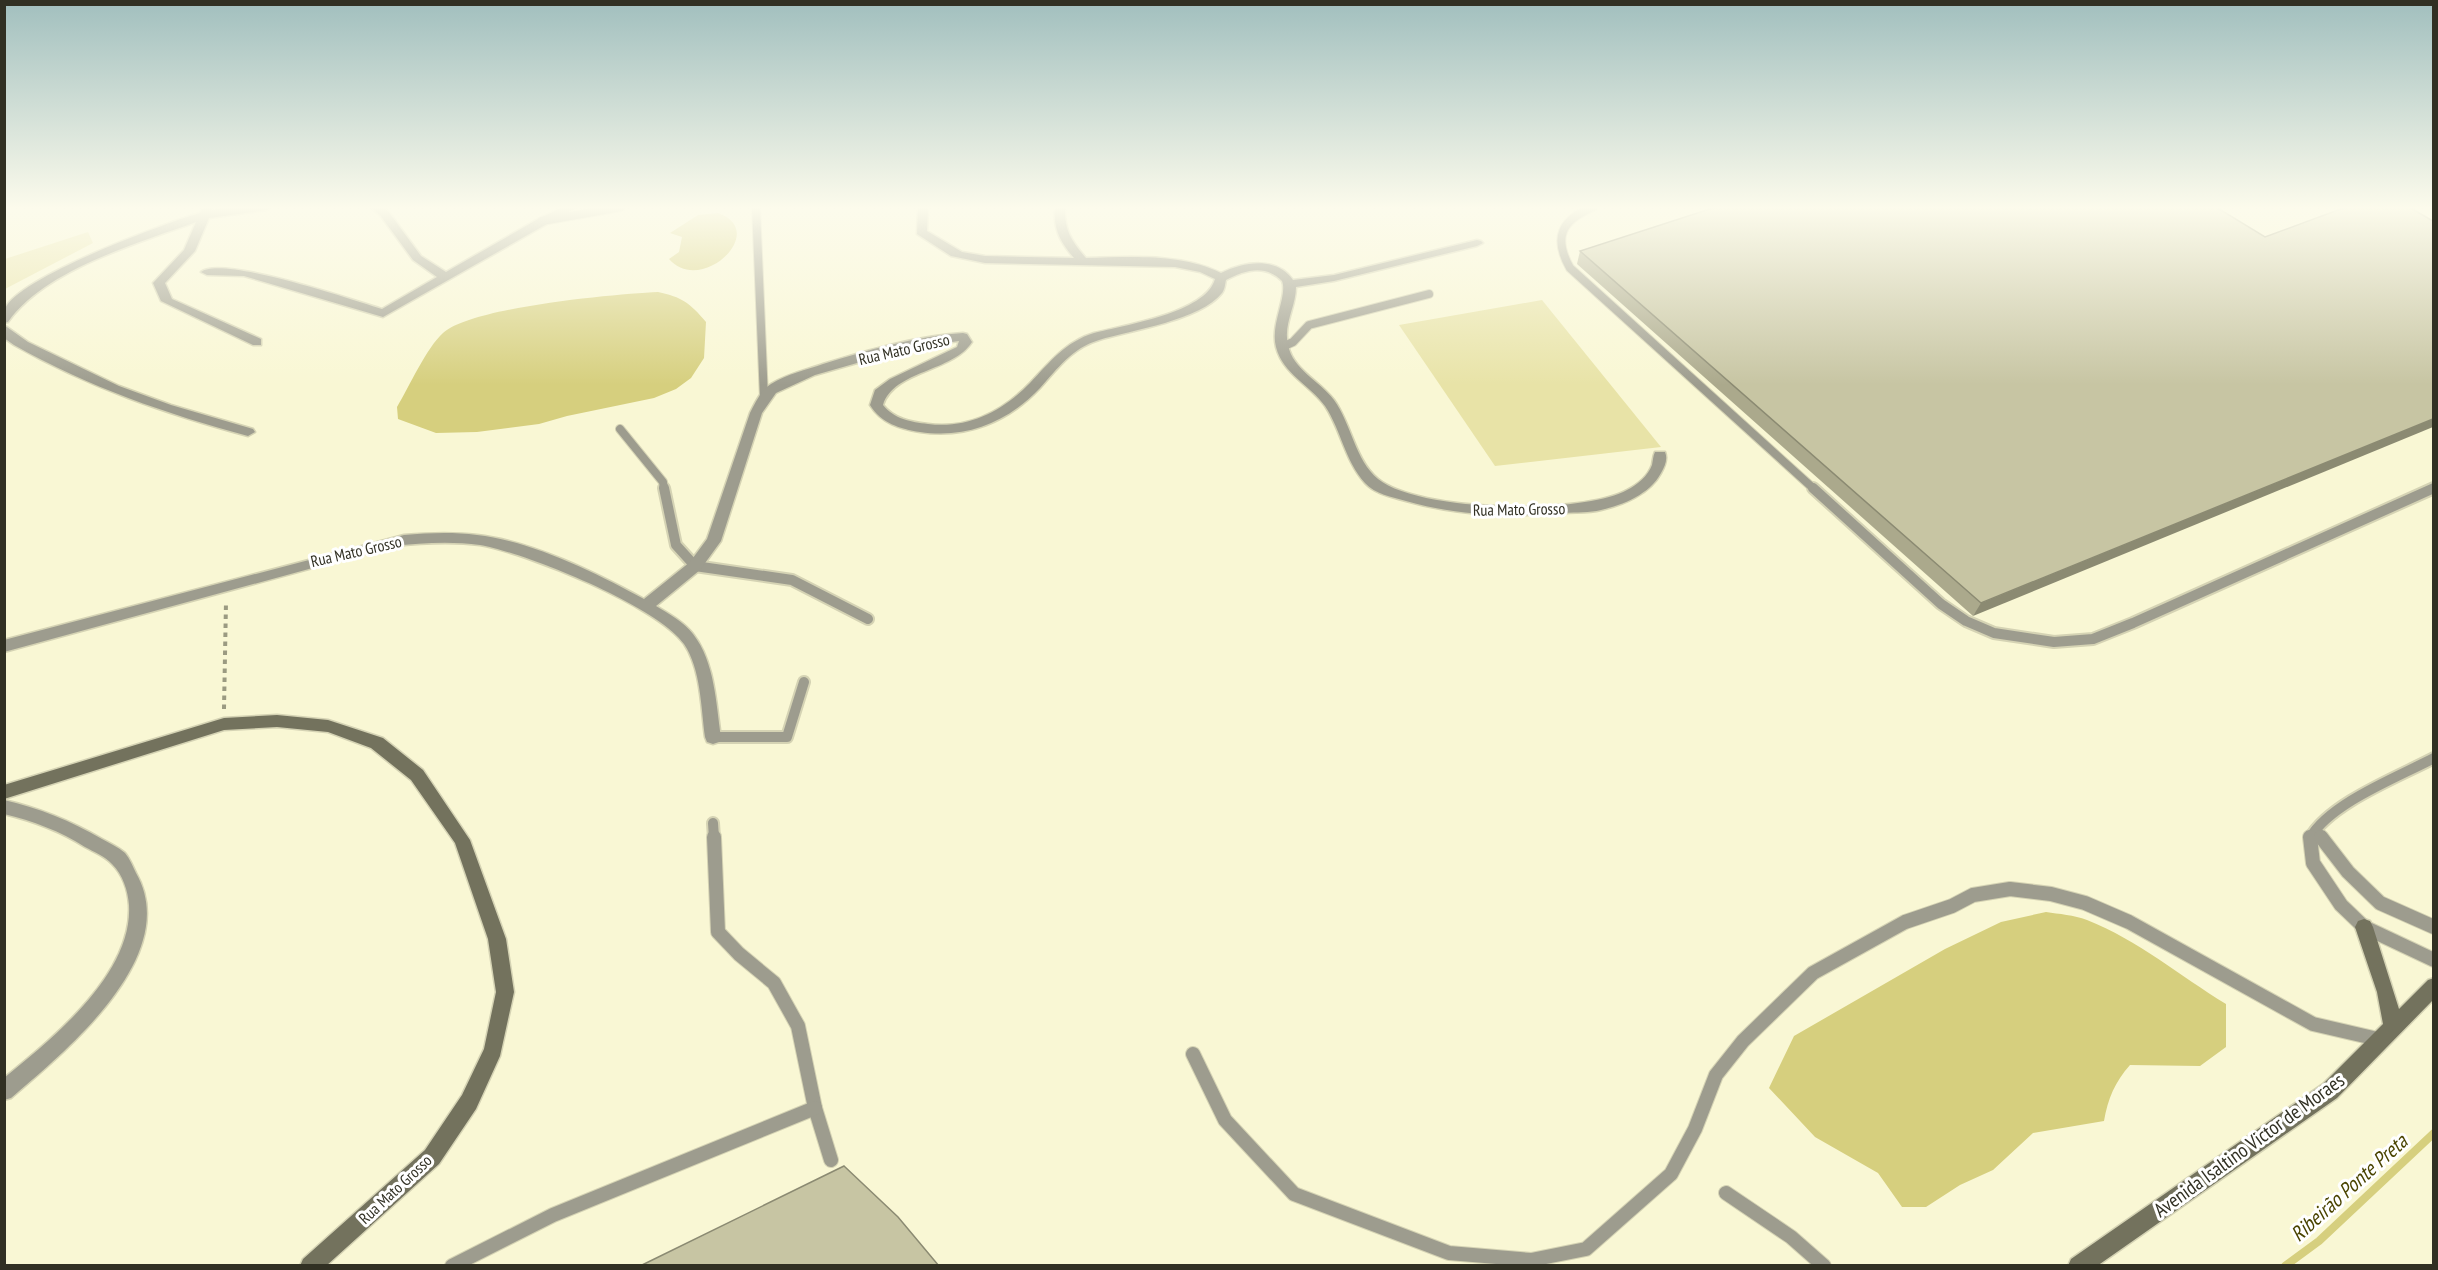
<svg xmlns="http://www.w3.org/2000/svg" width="2438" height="1270" font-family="'PT Sans Narrow',sans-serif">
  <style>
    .green { fill: #e8e3a7 }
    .water { fill: #d6cf7e }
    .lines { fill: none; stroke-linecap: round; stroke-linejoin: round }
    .stream { stroke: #d6cf7e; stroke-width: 8 }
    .lane-far2-casing { stroke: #d5d3b4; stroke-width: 10 }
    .lane-far1-casing { stroke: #d5d3b4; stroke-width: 14 }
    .lane-casing { stroke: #d5d3b4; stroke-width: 16 }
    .street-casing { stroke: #d5d3b4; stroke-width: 3 }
    .secondary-casing { stroke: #d5d3b4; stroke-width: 3 }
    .path { stroke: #9b9a81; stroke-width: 4; stroke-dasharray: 4.5 4.5; stroke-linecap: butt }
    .lane-far2 { stroke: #9d9c8e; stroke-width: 8 }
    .lane-far1 { stroke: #9d9c8e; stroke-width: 10 }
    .lane { stroke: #9d9c8e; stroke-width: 14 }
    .street { fill: #9d9c8e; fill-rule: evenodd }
    .secondary { fill: #73725d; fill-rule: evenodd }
    .wall { fill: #aba98c }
    .shaded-wall { fill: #8b8a72 }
    .building { fill: #c7c5a3; stroke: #8b8a72; stroke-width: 1.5 }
    .labels { text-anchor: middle; stroke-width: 6; stroke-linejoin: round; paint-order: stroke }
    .street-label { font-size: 16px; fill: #313023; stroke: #fff }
    .near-street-label { font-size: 20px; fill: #313023; stroke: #fff }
    .near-water-label { font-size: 21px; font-style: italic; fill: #4a4401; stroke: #fff }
  </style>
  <rect width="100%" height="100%" fill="#f9f7d4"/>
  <g class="green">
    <path d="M88,232L93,243L5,289V259Z"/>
    <path d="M1542,300L1661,447L1495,466L1399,325Z"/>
  </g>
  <g class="water">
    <path d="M718,213C770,231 701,296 669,259L679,252L682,237L670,233L698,215Z"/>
    <path d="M658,292C682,297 690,303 706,322L704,358L691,378L676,389L654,398L567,416L539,424L477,432L436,433L398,419L397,407C409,387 427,347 443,333C472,307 615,294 658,292Z"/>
    <path d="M2046,912C2059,914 2074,915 2087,920C2138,940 2180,976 2226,1004V1047L2200,1066L2130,1065C2115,1082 2108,1098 2104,1121L2033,1133L1993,1170L1960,1185L1926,1207H1902L1878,1173L1815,1137L1769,1088L1794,1036L1945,949L2001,922Z"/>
  </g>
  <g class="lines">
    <path class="stream" d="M2285,1266L2319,1241L2434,1133"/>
    <g class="lane-far2-casing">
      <g id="lane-far2">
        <path d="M756,207L764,398"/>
        <path d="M1593,207C1561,220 1553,238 1570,268L1814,489"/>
        <path d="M542,221L621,207"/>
        <path d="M1282,347L1293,342L1309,325L1429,294"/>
        <path d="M620,429L663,482L664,489"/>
        <path d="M2431,489L2434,488"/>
      </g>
    </g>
    <g class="lane-far1-casing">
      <g id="lane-far1">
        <path d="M664,488L676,545L695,566L792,580L868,619"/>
        <path d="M1813,488L1941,604L1966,621L1994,633L2054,642L2093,639L2133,623L2434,488"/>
        <path d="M713,737H787L804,682"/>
        <path d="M713,823L714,838"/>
        <path d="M2316,830L2322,838"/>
        <path d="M2310,838C2330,803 2398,777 2434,758"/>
      </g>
    </g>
    <g class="lane-casing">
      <g id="lane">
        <path d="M714,837L718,932L739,954L774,983L798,1026L815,1108L831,1160"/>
        <path d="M2310,837L2313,863L2341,905L2364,927L2434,960"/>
        <path d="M2321,837L2348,872L2380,903L2434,927"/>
        <path d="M1193,1054L1225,1120L1294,1194L1449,1253L1531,1260L1586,1249L1671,1174L1695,1129L1716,1075L1743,1041L1813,973L1905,922L1952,906L1973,895L2010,889L2051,894L2085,903L2129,922L2313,1024L2382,1040"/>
        <path d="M1726,1193L1791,1237L1824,1266"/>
        <path d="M452,1266L553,1215L815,1108"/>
      </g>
    </g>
    <g class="street-casing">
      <g id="street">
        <path d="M231,207H272L267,210L209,218L195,251L165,283L172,299L261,339V345H253L161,301L153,283L184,250L196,222C138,243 44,270 8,322L4,323C4,318 4,312 5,309C17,278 165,223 200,213L203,208H211L212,210Z"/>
        <path d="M370,207H382L388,211L421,256L446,272L538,219L563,207H577L383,317L244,276L207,275L201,272C221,255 353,300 382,309L437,277L413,260L380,215Z"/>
        <path d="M918,207H928L927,231L962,252L985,256L1074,258C1060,242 1053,229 1055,207H1065C1064,229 1071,241 1086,258C1130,257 1181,253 1221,273C1244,262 1276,256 1293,280L1334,275L1477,240L1481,241L1483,243L1477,246L1334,281L1296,287C1296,307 1283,324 1288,345C1293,370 1319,380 1334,400C1351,423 1355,460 1378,479C1418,512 1582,515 1627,490C1637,485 1648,476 1652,465C1653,460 1653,456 1655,452H1665C1668,459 1665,466 1661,473C1650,494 1623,505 1601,510C1589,513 1577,512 1564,513C1510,517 1459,516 1406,501C1392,497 1375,494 1365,483C1345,461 1341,430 1325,406C1310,385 1283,374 1276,347C1270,324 1288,296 1282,281C1265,264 1245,270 1226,280C1225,284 1225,289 1222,293C1201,320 1132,330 1099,340C1072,348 1058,368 1040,388C1008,422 967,439 920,432C900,429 881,423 870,405L875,390L890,379L957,347L959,341L925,346L871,359L815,375L776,393L762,413L721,541L700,570L656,606C669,614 684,622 693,634C715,662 716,704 721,737L719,742L713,744L707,742L705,737C701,708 701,669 684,644C657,606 526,553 480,545C451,541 421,543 393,546L4,652V640L404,535C428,533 453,532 477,535C532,541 596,573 644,599L690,562L707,539L750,413C755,403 761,390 771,384C787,374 806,370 823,364C868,350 916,336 963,333L967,334L972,342C953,372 894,370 883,405C894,419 911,422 928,424C968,429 1002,412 1030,383C1050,362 1065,342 1094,333C1124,325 1206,313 1215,279L1200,272L1175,267L985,263L951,256L917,234Z"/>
        <path d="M4,325L28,342L119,386L171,405L253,429L255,432L248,436C167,414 88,387 14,345L4,338Z"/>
        <path d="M4,800C39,808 71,821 102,839C109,843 118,847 125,853C130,859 133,867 136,873C183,955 66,1051 11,1098L4,1100V1078C53,1038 133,974 129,905C128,891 123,875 112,864C105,856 94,852 85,847C60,831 33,821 4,814Z"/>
      </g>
    </g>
    <g class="secondary-casing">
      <g id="secondary">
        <path d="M277,715L328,720L383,738L423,770L470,840L506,939L514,992L500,1056L476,1109L439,1164L326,1266H300L303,1259L425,1150L462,1095L484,1049L496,992L488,939L455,843L411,780L371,748L328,732L277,727L224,730L4,799V785L224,718Z"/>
        <path d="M2364,919L2370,921L2373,927L2399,1009L2428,980L2434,978V999L2337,1098L2097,1266H2068L2071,1259L2323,1084L2383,1024L2377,992L2355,927L2358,921Z"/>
      </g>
    </g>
    <path class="path" d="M224,709L226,602"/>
    <use href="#lane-far2" class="lane-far2"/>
    <use href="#lane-far1" class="lane-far1"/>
    <use href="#lane" class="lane"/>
    <use href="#street" class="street"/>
    <use href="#secondary" class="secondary"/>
  </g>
  <path class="wall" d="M2265,237L1973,616L1577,264L1580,251Z"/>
  <path class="shaded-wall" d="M2433,419V427L1973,616L1981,603Z"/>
  <g class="building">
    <path d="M1716,207H2216L2265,237L2346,207H2409L2433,221V419L1981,603L1580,251Z"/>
    <path d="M844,1166L898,1217L939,1266H640Z"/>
  </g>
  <linearGradient id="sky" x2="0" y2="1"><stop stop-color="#a1bfbe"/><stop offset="0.54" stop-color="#fcfbec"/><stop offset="1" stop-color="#fcfbec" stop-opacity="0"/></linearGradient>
  <rect width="2438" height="385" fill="url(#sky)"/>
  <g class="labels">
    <g class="street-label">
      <text transform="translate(904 349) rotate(-13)" y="6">Rua Mato Grosso</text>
      <text transform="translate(1519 509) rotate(-1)" y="6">Rua Mato Grosso</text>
      <text transform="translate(356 551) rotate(-13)" y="6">Rua Mato Grosso</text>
      <text transform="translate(395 1189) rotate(-43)" y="6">Rua Mato Grosso</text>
    </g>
    <g class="near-street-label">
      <text transform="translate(2249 1145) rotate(-36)" y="7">Avenida Isaltino Victor de Moraes</text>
    </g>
    <g class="near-water-label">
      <text transform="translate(2349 1188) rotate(-42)" y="7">Ribeirão Ponte Preta</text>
    </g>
  </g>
  <rect width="2438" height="1270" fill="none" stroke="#313023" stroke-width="12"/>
</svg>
